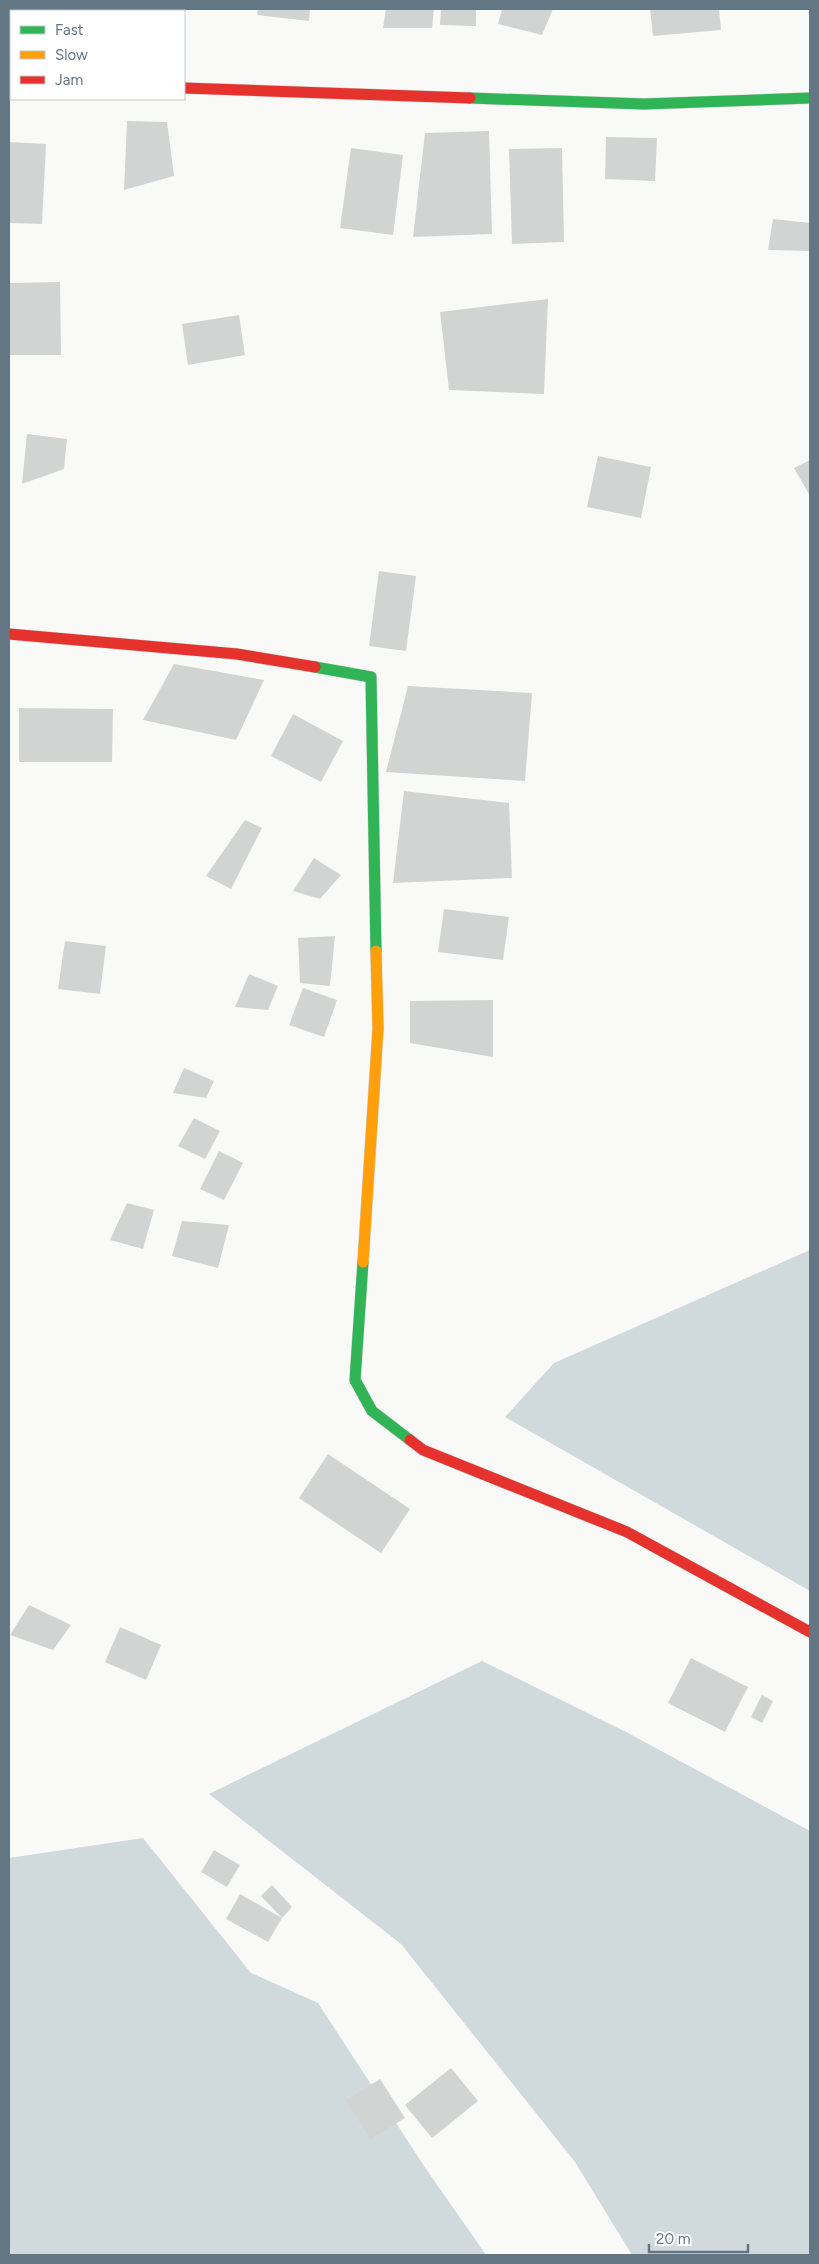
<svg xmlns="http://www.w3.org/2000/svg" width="819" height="2264" font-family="Figtree,sans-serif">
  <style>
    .water { fill: #d0d9db }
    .building { fill: #d2d4d4 }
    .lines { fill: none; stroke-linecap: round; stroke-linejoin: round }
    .fast-casing { stroke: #d5d7d7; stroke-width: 12 }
    .slow-casing { stroke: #d5d7d7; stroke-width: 12 }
    .jam-casing { stroke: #d5d7d7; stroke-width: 12 }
    .fast { stroke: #30b455; stroke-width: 11 }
    .slow { stroke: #ff9f0a; stroke-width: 11 }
    .jam { stroke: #e5322d; stroke-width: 11 }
  </style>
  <rect width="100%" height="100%" fill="#f9f9f8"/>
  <g class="water">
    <path d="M810,1250V1591L505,1417L554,1363Z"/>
    <path d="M482,1661L626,1732L810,1831V2255H632L575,2162L401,1944L209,1794Z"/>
    <path d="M143,1838L251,1973L318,2003L424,2166L486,2255H9V1858Z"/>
  </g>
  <g class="building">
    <rect x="125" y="9" width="49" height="2"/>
    <path d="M258,9H310L309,21L257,15Z"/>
    <path d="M386,9H434L432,28H383Z"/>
    <path d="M441,9H476V26L440,25Z"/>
    <path d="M502,9H553L542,35L498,24Z"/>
    <path d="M650,9H719L721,30L653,36Z"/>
    <path d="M127,121L167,122L174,176L124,190Z"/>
    <path d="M489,131L492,234L413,237L425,133Z"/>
    <path d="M606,137L657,138L655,181L605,179Z"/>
    <path d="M9,142L46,144L42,224L9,223Z"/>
    <path d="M351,148L403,155L393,235L340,228Z"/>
    <path d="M562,148L564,242L512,244L509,149Z"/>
    <path d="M773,219L810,223V251L768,250Z"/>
    <path d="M60,282L61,355H9V283Z"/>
    <path d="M548,299L544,394L449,390L440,312Z"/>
    <path d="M239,315L245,355L188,365L182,324Z"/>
    <path d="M27,434L67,439L64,469L22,484Z"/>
    <path d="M598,456L651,467L641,518L587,507Z"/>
    <path d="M810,460V496L794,468Z"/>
    <path d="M379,571L416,576L406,651L369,646Z"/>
    <path d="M174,664L264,680L236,740L143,720Z"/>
    <path d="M408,686L532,693L525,781L386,772Z"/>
    <path d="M19,708L113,709L112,762H19Z"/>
    <path d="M293,714L343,741L321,782L271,756Z"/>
    <path d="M404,791L509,803L512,878L393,883Z"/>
    <path d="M245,820L262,828L231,889L206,876Z"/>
    <path d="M314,858L341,875L320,899L293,891Z"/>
    <path d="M444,909L509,917L503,960L438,952Z"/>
    <path d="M335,936L330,986L300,983L298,938Z"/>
    <path d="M65,941L106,946L100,994L58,989Z"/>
    <path d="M249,974L278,986L268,1010L235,1007Z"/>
    <path d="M303,988L337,1000L324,1037L289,1025Z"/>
    <path d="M493,1000V1057L410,1043V1001Z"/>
    <path d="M184,1068L214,1081L206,1098L173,1093Z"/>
    <path d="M194,1118L220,1131L205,1159L178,1146Z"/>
    <path d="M219,1151L243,1163L224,1200L200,1189Z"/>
    <path d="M127,1203L154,1210L143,1249L110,1240Z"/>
    <path d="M182,1221L229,1225L218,1268L172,1256Z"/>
    <path d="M328,1454L410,1509L381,1553L299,1498Z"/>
    <path d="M29,1605L71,1625L53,1650L10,1635Z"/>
    <path d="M120,1627L161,1645L146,1680L105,1662Z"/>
    <path d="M691,1658L748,1687L725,1732L668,1703Z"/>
    <path d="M762,1695L773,1701L762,1723L751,1717Z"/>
    <path d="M214,1850L240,1865L227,1887L201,1872Z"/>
    <path d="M272,1885L292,1907L282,1918L261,1896Z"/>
    <path d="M240,1894L282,1918L268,1942L226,1919Z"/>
    <path d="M451,2068L478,2101L432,2138L405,2105Z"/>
    <path d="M380,2079L405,2118L370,2139L346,2100Z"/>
  </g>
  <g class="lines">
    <g class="fast-casing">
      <g id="fast">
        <path d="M470,98L644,104L810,98"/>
        <path d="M315,667L371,677L376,951"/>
        <path d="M363,1262L355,1380L372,1411L410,1440"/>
      </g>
    </g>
    <g class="slow-casing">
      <path id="slow" d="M363,1262L378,1029L376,951"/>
    </g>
    <g class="jam-casing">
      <g id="jam">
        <path d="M9,82H11"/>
        <path d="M184,88L470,98"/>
        <path d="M9,634L237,654L315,667"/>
        <path d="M410,1440L423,1450L627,1532L810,1632"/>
      </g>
    </g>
    <use href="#fast" class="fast"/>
    <use href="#slow" class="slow"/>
    <use href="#jam" class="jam"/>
  </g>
  <rect width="819" height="2264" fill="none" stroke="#637683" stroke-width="20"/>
  <rect x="10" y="10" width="175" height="90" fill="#ffffff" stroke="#c1c8cd"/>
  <rect x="20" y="26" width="25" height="8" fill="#30b455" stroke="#c1c8cd"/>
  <text x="55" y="35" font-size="15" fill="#637683">Fast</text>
  <rect x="20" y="51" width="25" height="8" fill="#ff9f0a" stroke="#c1c8cd"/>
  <text x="55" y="60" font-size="15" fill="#637683">Slow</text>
  <rect x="20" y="76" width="25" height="8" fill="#e5322d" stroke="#c1c8cd"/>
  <text x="55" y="85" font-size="15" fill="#637683">Jam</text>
  <path d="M649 2244v8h99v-8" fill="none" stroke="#637683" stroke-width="2.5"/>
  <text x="656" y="2244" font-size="15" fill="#637683" stroke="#ffffff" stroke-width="4" paint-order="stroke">20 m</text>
</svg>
